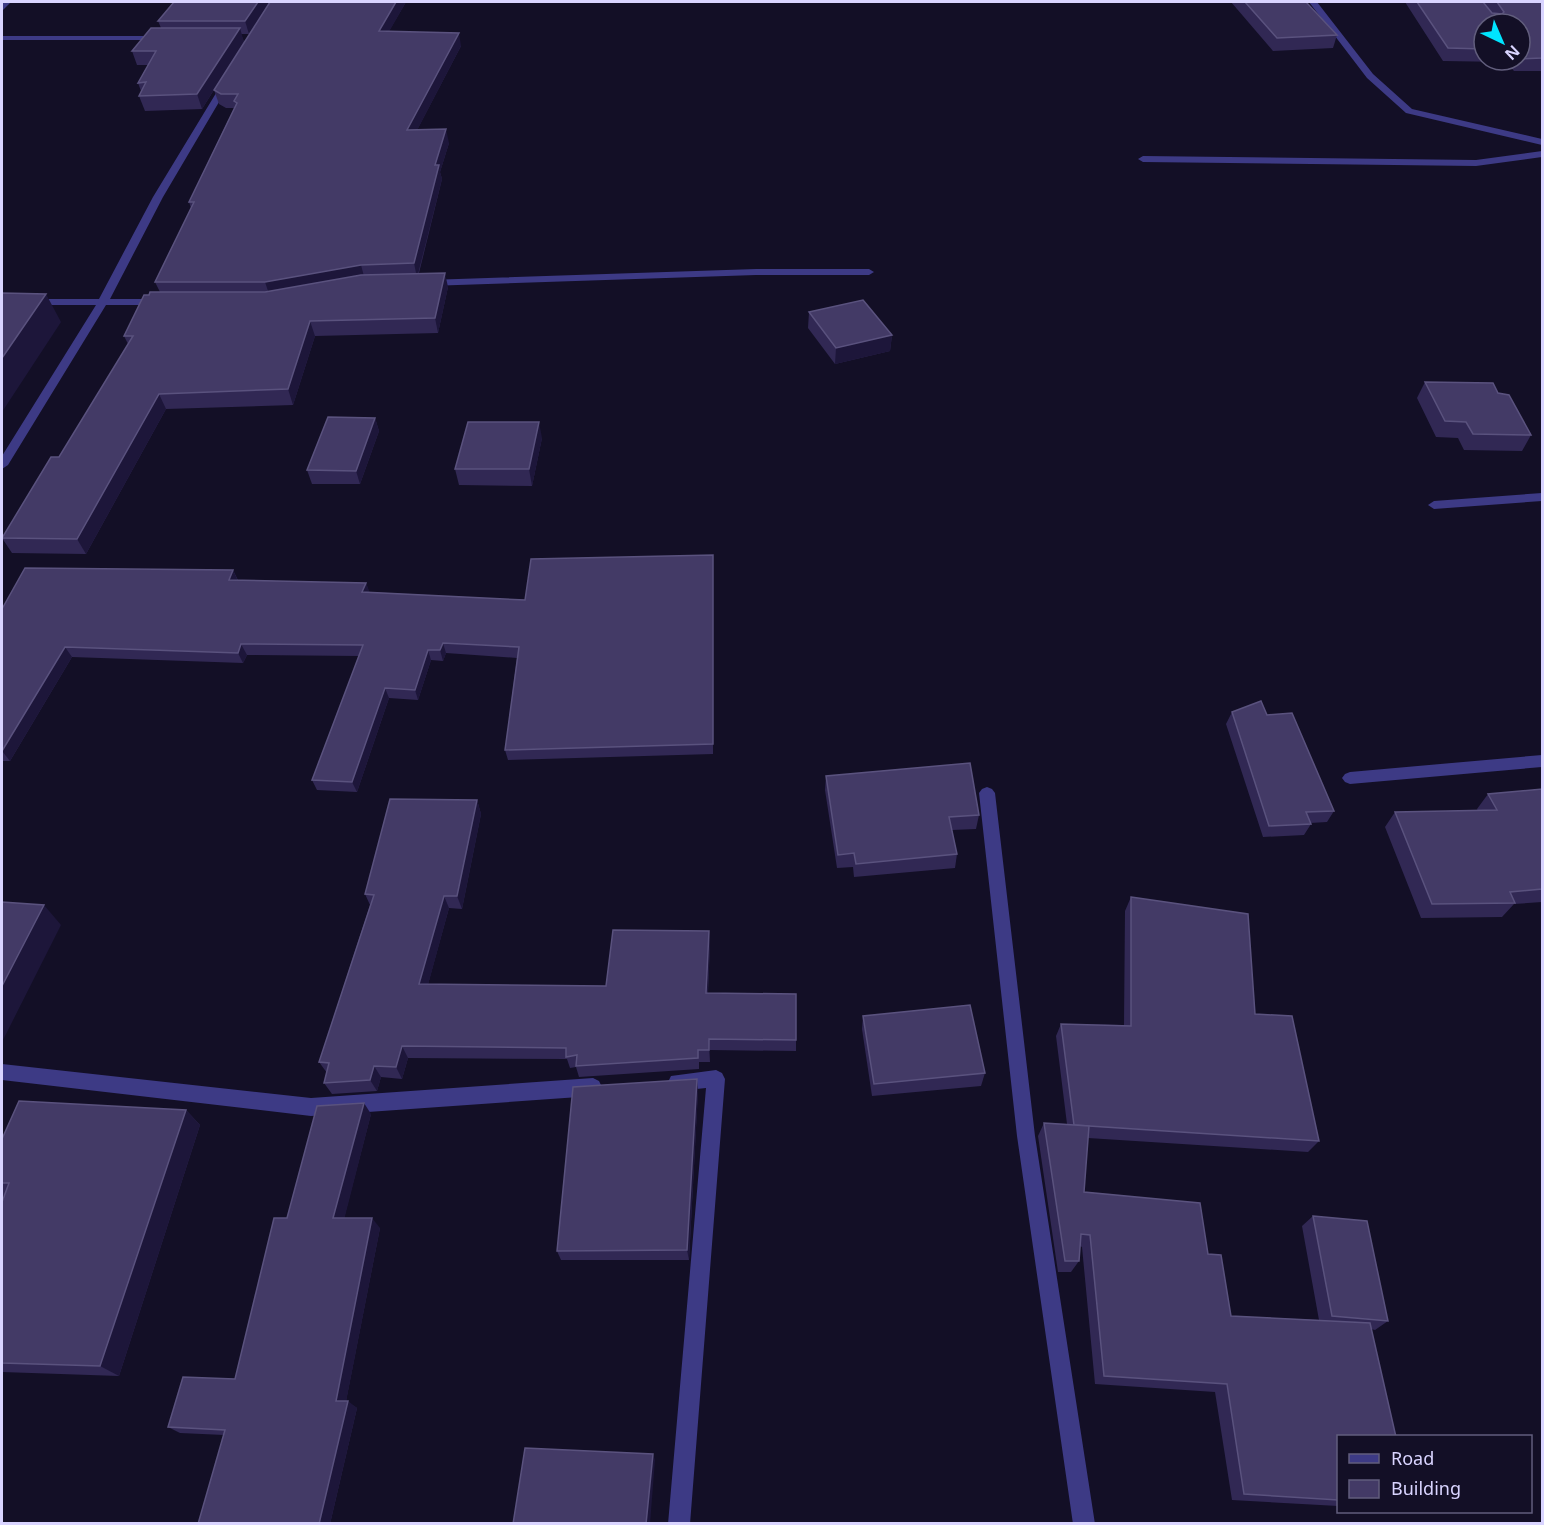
<svg xmlns="http://www.w3.org/2000/svg" width="1544" height="1525" font-family="'Noto Sans',sans-serif">
  <style>
    .lines { fill: none; stroke-linecap: round; stroke-linejoin: round }
    .lane { fill: #3d3a85; fill-rule: evenodd }
    .street { fill: #3d3a85; fill-rule: evenodd }
    .wall { fill: #312854; fill-rule: evenodd }
    .shaded-wall { fill: #1d163a }
    .building { fill: #433a66; stroke: #5a527e; stroke-width: 1.5 }
  </style>
  <rect width="100%" height="100%" fill="#130f26"/>
  <g class="lines">
    <g class="lane">
      <path d="M3,2H11L2,11Z"/>
      <path d="M1309,2H1317L1373,74L1412,109L1542,139V145L1406,113L1367,78Z"/>
      <path d="M2,36H161L165,38L161,40H2Z"/>
      <path d="M1542,151V157L1476,166L1143,162L1138,159L1143,156L1476,160Z"/>
      <path d="M1542,493V501L1434,509L1428,505L1434,501Z"/>
      <path d="M1542,755V767L1350,784L1345,782L1342,778L1345,774L1350,772Z"/>
      <path d="M987,787L992,789L995,793L1035,1136L1095,1524H1073L1017,1136L979,793L982,789Z"/>
    </g>
    <g class="street">
      <path d="M228,77L232,80L163,197L110,299H160L165,302L160,305H106L8,465L2,469V456L96,305H2V299H99L153,197L224,80Z"/>
      <path d="M756,269H869L874,272L869,275H756L428,286L423,283L428,280Z"/>
      <path d="M2,1064L311,1098L593,1078L599,1081L602,1087L599,1093L593,1096L311,1116L2,1080Z"/>
      <path d="M716,1070L722,1073L725,1079L690,1524H668L706,1088L677,1091L671,1088L668,1082L671,1076Z"/>
    </g>
  </g>
  <g class="wall">
    <path d="M270,2L249,34H241L244,42L202,109L145,111L139,96L141,91L138,83L148,65H137L132,51L161,28L158,21Z"/>
    <path d="M406,2L389,31L461,46L417,130L449,143L440,172L442,179L419,273L448,287L438,333L315,336L293,405L166,409L86,554L12,553L2,538L59,457L128,344L124,336L149,295L160,292L155,282L191,208L189,202L234,108H226L219,104L214,90Z"/>
    <path d="M1231,2H1306L1337,35L1333,48L1273,51Z"/>
    <path d="M1394,2H1542V71H1514L1506,62L1443,61L1405,2ZM1484,24H1520V60H1484Z"/>
    <path d="M809,312L892,335L890,351L835,364L808,328Z"/>
    <path d="M1425,382L1498,393L1531,435L1522,451L1464,450L1458,438L1436,437L1417,398Z"/>
    <path d="M375,418L379,431L360,484H312L307,470Z"/>
    <path d="M542,438L532,486L459,485L455,469Z"/>
    <path d="M713,566V754L508,760L505,750L517,658L446,653L443,661L431,660L418,700L389,698L357,792L317,790L312,780L359,656L247,655L243,663L72,657L10,761H2V609L233,570L238,580L366,583L369,592L525,600Z"/>
    <path d="M1232,712L1267,715L1334,811L1327,822L1310,823L1311,824L1304,835L1263,837L1226,724Z"/>
    <path d="M826,776L979,815L976,829L952,830L957,854L955,868L854,877L853,867L837,868L825,790Z"/>
    <path d="M1542,789V902L1514,904L1502,917L1421,918L1385,827L1395,812L1478,811L1477,809L1488,794Z"/>
    <path d="M477,800L481,814L462,909L449,908L428,984L606,986L710,943L708,993L796,994V1051L710,1050V1062H699V1069L579,1077L576,1067L570,1068L567,1059L408,1058L402,1079L381,1077L377,1091L332,1094L324,1083L327,1073L319,1062L370,905L365,894Z"/>
    <path d="M1131,897L1255,1014L1319,1141L1308,1152L1088,1138L1084,1192L1208,1254L1231,1316L1319,1320L1302,1226L1313,1216L1388,1321L1375,1330L1371,1329L1338,1437V1506L1232,1500L1215,1392L1095,1384L1082,1247L1080,1246L1079,1261L1071,1272H1058L1038,1136L1044,1123L1067,1124L1056,1036L1061,1024L1124,1025L1125,911Z"/>
    <path d="M863,1016L985,1073L981,1086L872,1096L862,1029Z"/>
    <path d="M698,1091L689,1260H561L557,1251Z"/>
    <path d="M186,1110L200,1125L119,1376L2,1372V1202L4,1196L2,1195V1139Z"/>
    <path d="M371,1114L344,1218L380,1228L346,1401L357,1408L330,1524H198L224,1435L180,1433L168,1427L235,1379L287,1218Z"/>
  </g>
  <g class="shaded-wall">
    <path d="M258,2H270L249,34L245,21Z"/>
    <path d="M396,2H406L382,44L379,31Z"/>
    <path d="M240,28L244,42L202,109L197,94Z"/>
    <path d="M459,33L461,46L410,144L407,130Z"/>
    <path d="M446,129L449,143L440,172L442,179L417,278L414,263L435,165Z"/>
    <path d="M361,265L365,280L270,297L265,282Z"/>
    <path d="M445,273L448,287L438,333L435,318Z"/>
    <path d="M46,294L61,322L2,412V358Z"/>
    <path d="M310,321L315,336L293,405L288,389Z"/>
    <path d="M892,335L890,351L835,364L836,348Z"/>
    <path d="M159,394L166,409L86,554L77,539Z"/>
    <path d="M375,418L379,431L360,484L356,471Z"/>
    <path d="M539,422L542,438L532,486L529,469Z"/>
    <path d="M233,570L238,581L229,580Z"/>
    <path d="M366,583L370,593L362,592Z"/>
    <path d="M443,643L446,653L443,661L440,650Z"/>
    <path d="M241,644L247,655L243,663L238,653Z"/>
    <path d="M65,647L72,657L10,761L2,751Z"/>
    <path d="M428,650L431,660L418,700L415,690Z"/>
    <path d="M385,688L389,698L357,792L352,782Z"/>
    <path d="M477,800L481,814L462,909L457,896Z"/>
    <path d="M444,896L449,908L425,996L419,984Z"/>
    <path d="M44,905L61,925L2,1042V986Z"/>
    <path d="M709,931L710,943L707,1005L706,993Z"/>
    <path d="M709,1039L710,1050V1062L709,1050Z"/>
    <path d="M402,1046L408,1058L402,1079L396,1067Z"/>
    <path d="M374,1066L381,1077L377,1091L370,1080Z"/>
    <path d="M697,1079L698,1091L689,1260L687,1250Z"/>
    <path d="M364,1103L371,1114L342,1228L333,1218Z"/>
    <path d="M186,1110L200,1125L119,1376L100,1366Z"/>
    <path d="M372,1218L380,1228L345,1407L336,1401Z"/>
    <path d="M348,1401L357,1408L330,1524H319Z"/>
    <path d="M653,1454L655,1460L650,1524H646Z"/>
  </g>
  <g class="building">
    <path d="M174,2H258L245,21H158Z"/>
    <path d="M270,2H396L379,31L459,33L407,130L446,129L435,165H439L414,263L361,265L265,282H155L194,202H189L237,103L234,101L238,94H221L214,90Z"/>
    <path d="M1245,2H1306L1337,35L1277,38Z"/>
    <path d="M1417,2H1483L1492,13L1502,14L1504,12L1497,2H1542V58L1520,59V24H1484V49L1448,48Z"/>
    <path d="M151,28H240L197,94L139,96L146,82L138,83L156,51H132Z"/>
    <path d="M445,273L435,318L310,321L288,389L159,394L77,539L2,538L51,457H59L133,336H124L144,295H149L150,292H265L361,275Z"/>
    <path d="M2,293L46,294L2,358Z"/>
    <path d="M863,300L892,335L836,348L809,312Z"/>
    <path d="M1425,382L1493,383L1498,393L1509,395L1531,435L1473,434L1466,422L1445,421Z"/>
    <path d="M328,417L375,418L356,471L307,470Z"/>
    <path d="M468,422H539L529,469H455Z"/>
    <path d="M713,555V744L505,750L519,647L443,643L440,650H428L415,690L385,688L352,782L312,780L363,645L241,644L238,653L65,647L2,751V609L25,568L233,570L229,580L366,583L362,592L525,600L531,559Z"/>
    <path d="M1261,701L1267,715L1292,713L1334,811L1306,812L1311,824L1269,826L1232,712Z"/>
    <path d="M970,763L979,815L949,817L957,854L856,864L854,853L838,855L826,776Z"/>
    <path d="M1542,789V889L1510,892L1515,903L1432,904L1395,812L1497,810L1488,794Z"/>
    <path d="M390,799L477,800L457,896H444L419,984L606,986L613,930L709,931L706,993L796,994V1040L709,1039V1050H698V1058L576,1066L577,1055L566,1057V1048L402,1046L396,1067L374,1066L370,1080L324,1083L329,1063L319,1062L374,895L365,894Z"/>
    <path d="M1131,897L1248,914L1255,1014L1292,1016L1319,1141L1074,1125L1061,1024L1131,1026Z"/>
    <path d="M2,902L44,905L2,986Z"/>
    <path d="M970,1005L985,1073L874,1084L863,1016Z"/>
    <path d="M697,1079L687,1250L557,1251L573,1087Z"/>
    <path d="M19,1101L186,1110L100,1366L2,1363V1202L9,1183H2V1139Z"/>
    <path d="M364,1103L333,1218H372L336,1401H348L319,1524H198L225,1430L168,1427L183,1377L235,1379L274,1218H287L317,1106Z"/>
    <path d="M1044,1123L1089,1126L1084,1192L1200,1203L1208,1254L1221,1255L1231,1316L1370,1323L1396,1437H1338V1500L1244,1494L1227,1384L1104,1376L1090,1235L1081,1234L1079,1261H1065Z"/>
    <path d="M1313,1216L1367,1221L1388,1321L1332,1316Z"/>
    <path d="M525,1448L653,1454L646,1524H513Z"/>
  </g>
  <rect width="1544" height="1525" fill="none" stroke="#d9d4ff" stroke-width="6"/>
  <rect x="1337" y="1435" width="195" height="78" fill="#130f26" stroke="#625e7d" stroke-width="1.5"/>
  <rect x="1349" y="1454" width="30" height="9" fill="#3d3a85" stroke="#625e7d" stroke-width="1.5"/>
  <text x="1391" y="1465" font-size="18" fill="#d9d4ff">Road</text>
  <rect x="1349" y="1480" width="30" height="18" fill="#433a66" stroke="#625e7d" stroke-width="1.5"/>
  <text x="1391" y="1495" font-size="18" fill="#d9d4ff">Building</text>
  <g transform="translate(1502 42) rotate(136)"><circle r="28" fill="#130f26" stroke="#625e7d" stroke-width="1.5"/>
  <path d="M0-4.5L10 22L0 15L-10 22Z" fill="#00e5ff"/>
  <text y="-9" font-size="16" font-weight="bold" text-anchor="middle" fill="#d9d4ff">N</text>
  </g>
</svg>
